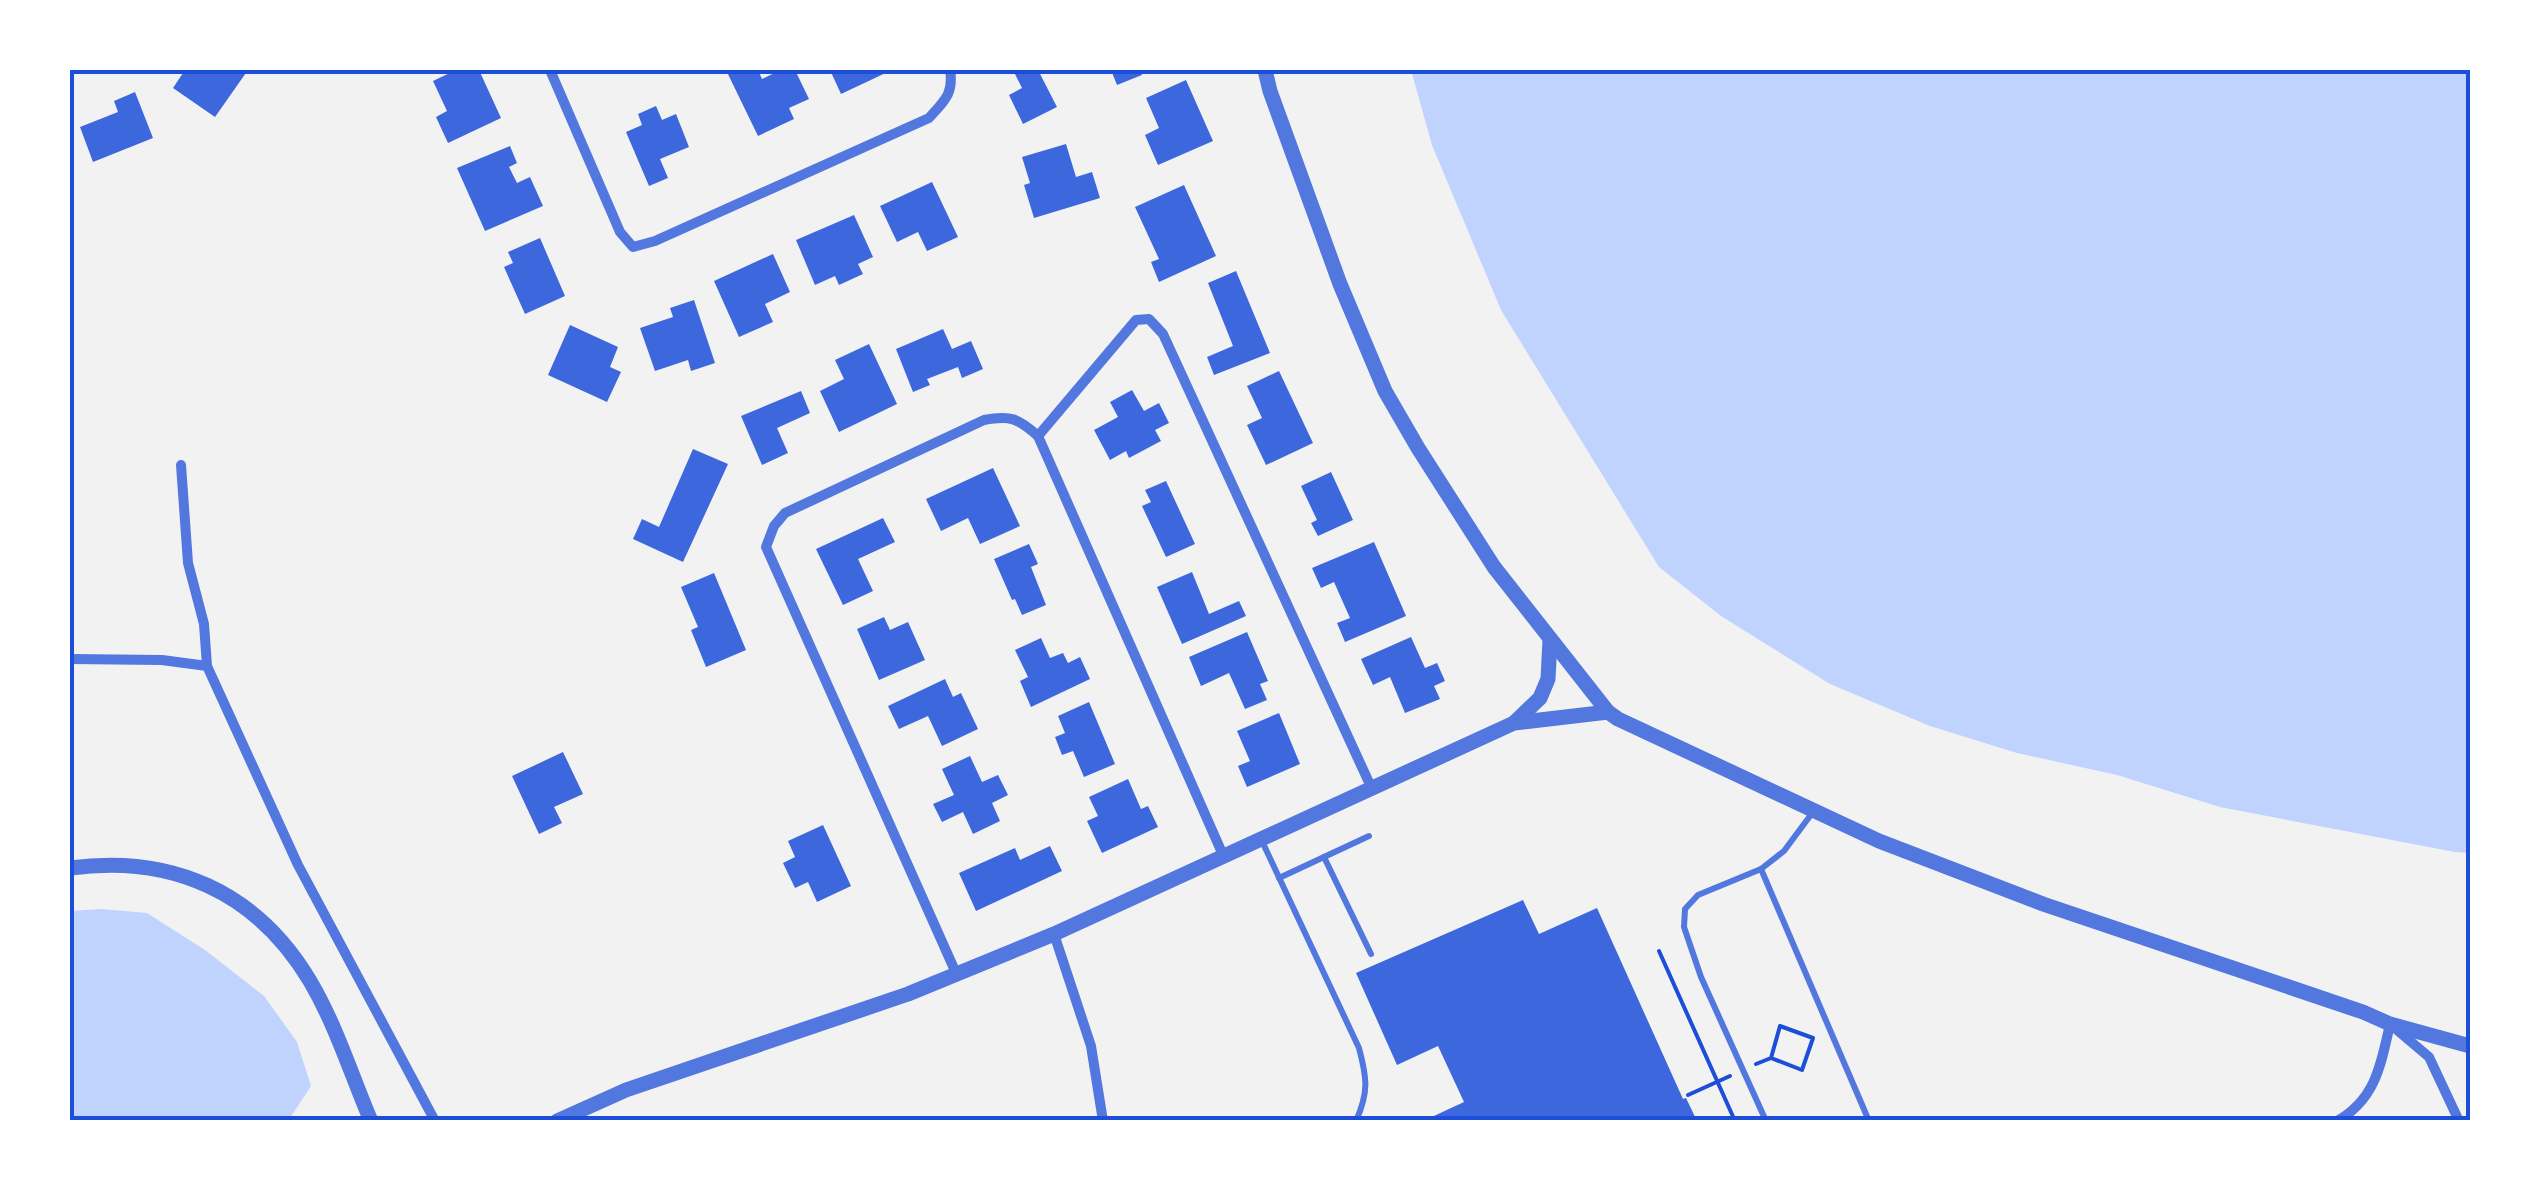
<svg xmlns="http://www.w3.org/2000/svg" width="2540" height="1191" font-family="Figtree,sans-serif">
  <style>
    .water { fill: #bfd3fe }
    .building { fill: #3d67dc }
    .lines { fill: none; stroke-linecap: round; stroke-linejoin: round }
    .path { stroke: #1d4ed8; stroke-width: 4 }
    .service { stroke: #5277de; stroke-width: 6 }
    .minor { stroke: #5277de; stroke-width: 10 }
    .tertiary { stroke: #5277de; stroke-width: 15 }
    .neatline { fill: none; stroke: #1d4ed8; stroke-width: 4 }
  </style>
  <rect width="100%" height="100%" fill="#f2f2f2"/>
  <g class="water">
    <path d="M1411,70H2470V853L2455,852L2220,807L2117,775L2017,753L1930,726L1830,684L1721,616L1659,567L1501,310L1432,145Z"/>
    <path d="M101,909L147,913L205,950L264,996L297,1042L311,1086L288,1121H70V911Z"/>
  </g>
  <g class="building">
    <path d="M185,70H248L215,117L173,88Z"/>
    <path d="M456,70H479L501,118L448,143L436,117L447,111L433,81Z"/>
    <path d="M726,70H758L762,79L781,70H795L809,99L789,108L794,119L758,136Z"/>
    <path d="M830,70H892L841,94Z"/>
    <path d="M1013,70H1038L1057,107L1023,124L1009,95L1022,88Z"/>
    <path d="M1111,70H1140L1142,75L1117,85Z"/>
    <path d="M1186,80L1213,141L1158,165L1145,135L1159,128L1146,98Z"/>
    <path d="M135,92L153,138L93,162L80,127L118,112L114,101Z"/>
    <path d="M656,106L662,120L676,114L689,147L660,159L668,178L649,186L626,132L642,125L638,114Z"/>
    <path d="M1066,144L1076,177L1092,172L1100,198L1034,218L1024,185L1030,183L1022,157Z"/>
    <path d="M510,146L517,163L509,167L517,183L530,177L543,206L485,231L457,168Z"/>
    <path d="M932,182L958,237L927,251L918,232L897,242L880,206Z"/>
    <path d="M1184,185L1216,256L1159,282L1151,262L1159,259L1135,207Z"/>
    <path d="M854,215L873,257L858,264L863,274L839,285L835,276L815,285L796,240Z"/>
    <path d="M540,238L565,296L525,314L504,267L513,263L508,252Z"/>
    <path d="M773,254L790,292L765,304L773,322L739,337L714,281Z"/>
    <path d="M1236,271L1270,353L1214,375L1207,357L1233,346L1208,283Z"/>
    <path d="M694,300L715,363L691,371L688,360L655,371L640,328L673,317L670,308Z"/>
    <path d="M570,325L618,347L610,367L621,372L607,402L548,375Z"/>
    <path d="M943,329L952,349L971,341L983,369L962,378L958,367L927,379L930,385L913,392L896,349Z"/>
    <path d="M869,344L897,404L839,432L820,391L844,379L835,360Z"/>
    <path d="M1279,371L1313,443L1266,465L1247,425L1262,418L1247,386Z"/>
    <path d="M1132,390L1144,411L1159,403L1169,423L1155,430L1161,441L1129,458L1126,451L1110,460L1094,430L1118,417L1110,402Z"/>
    <path d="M801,391L810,413L777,428L788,453L762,465L741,416Z"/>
    <path d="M693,449L728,464L683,562L633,539L642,519L659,527Z"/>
    <path d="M993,468L1020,526L980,544L968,518L941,531L926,499Z"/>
    <path d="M1331,472L1353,520L1318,536L1311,523L1317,520L1301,486Z"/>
    <path d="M1166,481L1195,544L1166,557L1142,506L1151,502L1145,490Z"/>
    <path d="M883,518L895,542L858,559L873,591L843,605L816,549Z"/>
    <path d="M1374,542L1406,616L1345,642L1337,623L1350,618L1334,582L1321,588L1312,568Z"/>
    <path d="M1029,544L1038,564L1031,567L1046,605L1022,615L1015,599L1012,600L994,559Z"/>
    <path d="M1192,572L1209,614L1239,601L1246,616L1182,644L1157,587Z"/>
    <path d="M714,573L746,650L706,667L691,630L698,627L681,587Z"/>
    <path d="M884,617L890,630L908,622L925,660L879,680L857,629Z"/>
    <path d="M1247,632L1268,681L1260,684L1267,700L1245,709L1229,673L1201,686L1189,657Z"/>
    <path d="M1411,637L1425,668L1437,663L1445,681L1434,686L1440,699L1405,713L1390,677L1373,685L1361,659Z"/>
    <path d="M1041,638L1050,658L1063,653L1068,663L1080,657L1090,679L1031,707L1020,681L1028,677L1015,650Z"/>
    <path d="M945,679L953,697L961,693L978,729L942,746L928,716L899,729L888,706Z"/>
    <path d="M1089,702L1115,764L1084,777L1073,751L1062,755L1055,737L1065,733L1058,716Z"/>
    <path d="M1279,713L1300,764L1247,787L1238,766L1250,761L1237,731Z"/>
    <path d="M563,752L583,794L554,807L562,823L539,834L512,776Z"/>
    <path d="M970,756L982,782L998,775L1008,795L992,803L1000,821L973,834L963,812L942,822L933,804L954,795L942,769Z"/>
    <path d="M1128,779L1141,809L1148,806L1158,827L1102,853L1087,821L1098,816L1089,797Z"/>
    <path d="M823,825L851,886L817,902L808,882L795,888L783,863L795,857L788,841Z"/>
    <path d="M1050,846L1062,871L976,911L959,873L1015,848L1020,860Z"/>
    <path d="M1523,900L1539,934L1597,908L1683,1099L1686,1098L1697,1121H1423L1464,1102L1438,1046L1397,1065L1356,973Z"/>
  </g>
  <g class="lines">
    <g class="path">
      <path d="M1659,951L1735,1121"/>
      <path d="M1756,1064L1771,1058L1802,1070L1813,1038L1780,1026L1771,1058"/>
      <path d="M1688,1095L1730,1076"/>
    </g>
    <g class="service">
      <path d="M1261,839L1359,1048C1367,1078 1369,1092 1356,1121"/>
      <path d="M1324,857L1371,954"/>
      <path d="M1761,869L1869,1121"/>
      <path d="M1279,878L1369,836"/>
      <path d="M1766,1121L1701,977L1684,927L1685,909L1698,895L1761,869L1784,851L1813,812"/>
    </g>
    <g class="minor">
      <path d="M550,70L620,232L633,247L655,241L929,118C944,101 954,94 950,70"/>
      <path d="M1038,436L1136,320L1149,319L1163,334L1372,789"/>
      <path d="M181,465L188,563L204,624L207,666"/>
      <path d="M70,659L162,660L207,666L298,865L435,1121"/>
      <path d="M1054,934L1091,1046L1103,1121"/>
      <path d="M956,973L766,547L774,526L785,513L984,420C1010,415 1018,418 1038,436L1223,855"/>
      <path d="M2337,1121C2376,1099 2381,1064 2390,1024L2429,1057L2459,1121"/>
    </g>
    <g class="tertiary">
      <path d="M1265,70L1270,91L1340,284L1385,391L1418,448L1494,567L1608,712L1618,719L1879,841L2043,904L2363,1012L2390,1024L2470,1046"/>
      <path d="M1514,723L1540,698L1548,679L1550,640"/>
      <path d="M70,868C172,854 257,892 310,981C336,1025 351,1074 371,1121"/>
      <path d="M557,1121L626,1090L908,994L1054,934L1514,723L1608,712"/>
    </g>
  </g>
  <rect width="2540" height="1191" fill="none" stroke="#ffffff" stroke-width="145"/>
  <rect x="72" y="72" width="2396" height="1046" class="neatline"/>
</svg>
